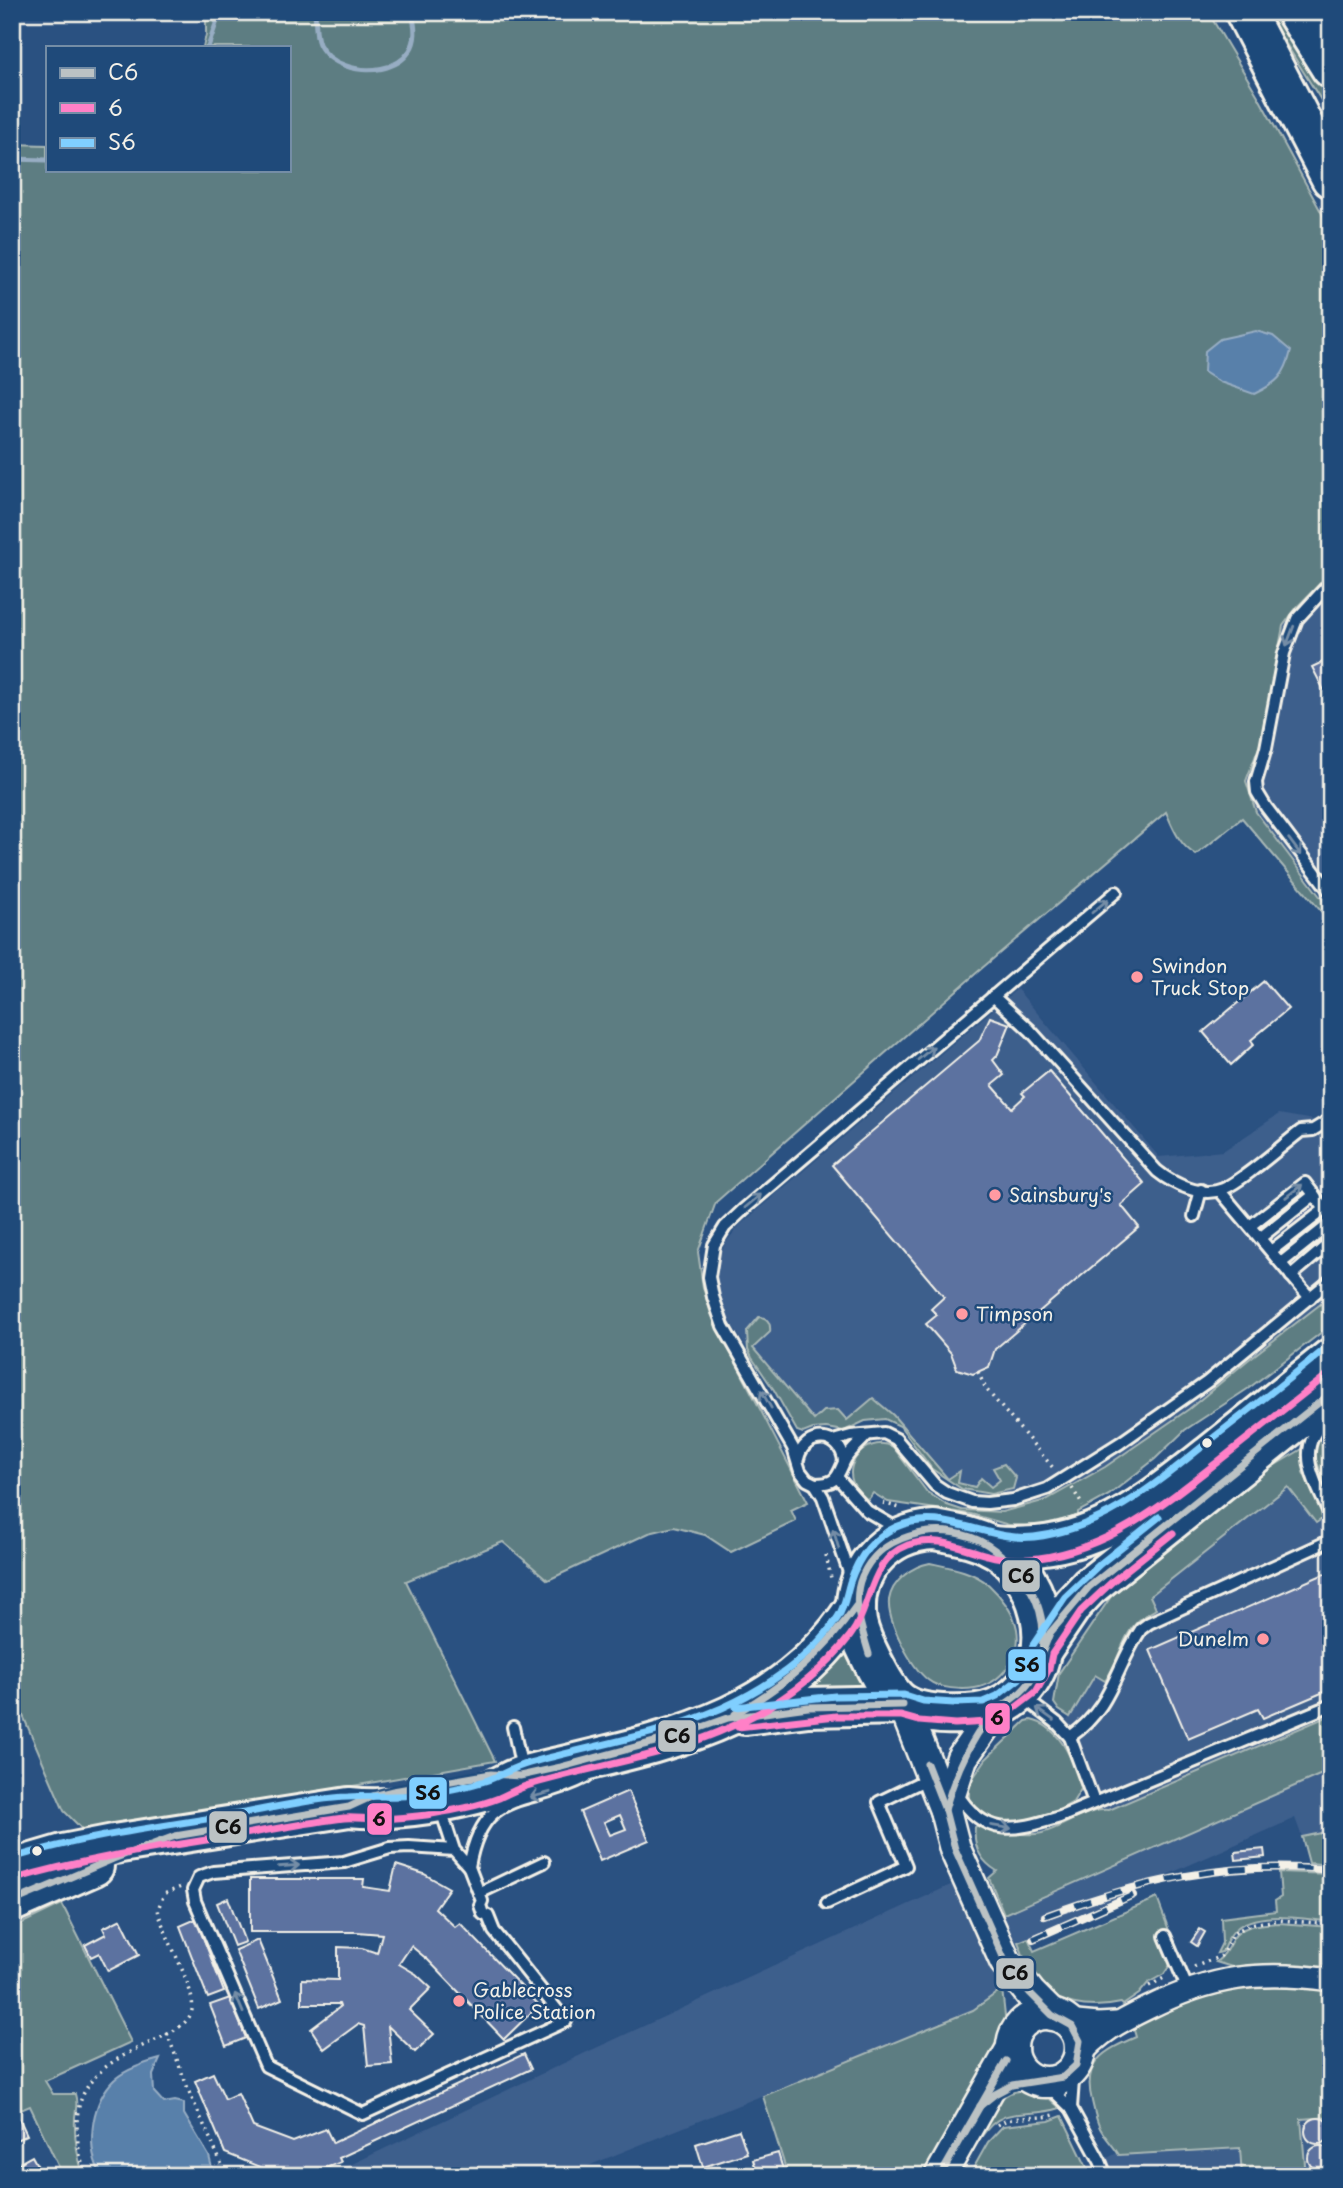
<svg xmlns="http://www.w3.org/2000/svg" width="1343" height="2188" font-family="'Playpen Sans',sans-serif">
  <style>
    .built { fill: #3d5e8c }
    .green { fill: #5d7d82; stroke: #a8b7b5; stroke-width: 2 }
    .water { fill: #5980aa; stroke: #97adc3; stroke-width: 2 }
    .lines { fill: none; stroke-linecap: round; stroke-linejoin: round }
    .stream { stroke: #97adc3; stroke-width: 5 }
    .building { fill: #5c72a0; stroke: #f4f1e8; stroke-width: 2; fill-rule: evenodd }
    .lane-casing { stroke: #f4f1e8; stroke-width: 16 }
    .street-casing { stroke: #f4f1e8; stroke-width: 26 }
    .secondary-casing { stroke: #f4f1e8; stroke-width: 35 }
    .highway-casing { stroke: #f4f1e8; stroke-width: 44 }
    .path { stroke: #f4f1e8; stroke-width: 3.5; stroke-dasharray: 2 5; stroke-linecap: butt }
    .lane { stroke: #1f4a7a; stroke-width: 10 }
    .street { stroke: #1f4a7a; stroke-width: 21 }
    .secondary { stroke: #1f4a7a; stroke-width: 30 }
    .highway { stroke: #1f4a7a; stroke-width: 38 }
    .rail-casing { stroke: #f4f1e8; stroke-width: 8 }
    .rail { stroke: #1f4a7a; stroke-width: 5; stroke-dasharray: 16; stroke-linecap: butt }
    .bus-1-casing { stroke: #1f4a7a; stroke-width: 12 }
    .bus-2-casing { stroke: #1f4a7a; stroke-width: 12 }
    .bus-3-casing { stroke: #1f4a7a; stroke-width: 12 }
    .bus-1 { stroke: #bbc2c4; stroke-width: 7 }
    .bus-2 { stroke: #ff80c7; stroke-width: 7 }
    .bus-3 { stroke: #80cfff; stroke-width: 7 }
    .oneway { stroke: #748da6 }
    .poi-dot { fill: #ff9aa2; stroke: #1f4a7a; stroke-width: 2.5 }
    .bus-dot { fill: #f4f1e8; stroke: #1f4a7a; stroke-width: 2.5 }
    .labels { text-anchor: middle; stroke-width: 5; stroke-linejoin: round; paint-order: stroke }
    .poi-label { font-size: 19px; fill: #f4f1e8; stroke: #1f4a7a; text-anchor: start }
    .line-badge { stroke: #1f4a7a; stroke-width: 2.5 }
    .pale-badge-label { font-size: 19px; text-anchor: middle; font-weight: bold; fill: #111 }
  </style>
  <rect width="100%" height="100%" fill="#2a5181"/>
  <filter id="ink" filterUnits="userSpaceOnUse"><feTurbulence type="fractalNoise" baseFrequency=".0143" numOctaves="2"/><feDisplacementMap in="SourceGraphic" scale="14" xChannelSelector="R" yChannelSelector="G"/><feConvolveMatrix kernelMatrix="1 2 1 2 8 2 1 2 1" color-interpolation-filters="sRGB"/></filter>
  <g filter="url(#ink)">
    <g class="built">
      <path d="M1331,572V907L1254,809L1246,781L1262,739L1283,626L1297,607Z"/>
      <path d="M1017,989L1159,1157L1223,1151L1279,1114L1331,1123V1296L1248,1360L1189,1409L1105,1467L1046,1500L1002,1512L998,1493L1009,1491L1015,1486L1016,1478L990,1488H976L948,1479L893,1415L873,1398L847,1420H814L753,1348L748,1350L727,1317L718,1296L717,1259L726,1242L740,1225Z"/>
      <path d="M1331,1455V1715L1109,1810L1093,1811L1074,1765L1054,1734L1070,1717L1095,1674L1150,1596L1317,1461Z"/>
      <path d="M1331,1722V1831L1302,1837L1295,1818L989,1954L1002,1989L973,2010L563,2176H327L585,2053L955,1883L977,1931L1006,1919L989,1878L1005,1864Z"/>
      <path d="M1331,2110V2176H1091L1088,2168L1167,2127Z"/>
    </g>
    <g class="green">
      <path d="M206,12H1208L1258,96L1331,230V572L1297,607L1283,626L1262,739L1246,781L1256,812L1331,911V923L1242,818L1196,855C1179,845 1173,828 1166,812L981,969L716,1202L698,1252L703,1287L711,1314L808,1502L791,1510L796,1521L731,1552L705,1535L674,1527L649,1533L548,1580L503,1542L406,1581L495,1761L91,1832L83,1830L64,1811L12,1690V144L47,145V170H289V47H203L206,35Z"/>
      <path d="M1266,12H1284L1331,87V116Z"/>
      <path d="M1331,1296V1325L1249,1388L1185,1430L1155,1459L1109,1495L1078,1512V1516L1041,1525H1009L971,1514L888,1502L873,1493L868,1500C862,1495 856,1491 853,1483C843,1459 872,1435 893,1447L927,1492L947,1505L962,1510L1002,1512L1046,1500L1105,1467L1189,1409L1248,1360Z"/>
      <path d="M759,1317C768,1317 771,1324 770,1332L753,1348L814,1420L824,1411L838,1410L847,1420L873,1398L893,1415L948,1479L960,1471L958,1483L975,1487L981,1478L991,1487L1000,1480L993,1468L1004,1464L1016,1478L1013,1489L991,1494L962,1489L932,1469L900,1426L885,1419L865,1421L844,1431L826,1428L813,1429L803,1433L797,1431L774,1390L752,1358L748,1350L747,1331Z"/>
      <path d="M1331,1432V1498L1317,1462L1303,1472L1325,1517L1316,1523L1288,1487L1150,1596L1156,1609C1150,1613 1142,1617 1137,1622C1121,1638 1119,1663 1105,1681L1095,1675L1070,1717L1059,1710L1054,1703L1059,1673L1112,1595L1238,1487Z"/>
      <path d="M930,1563C949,1567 974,1571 989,1585C1001,1596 1014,1613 1017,1629C1022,1656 1001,1684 975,1688C962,1690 939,1689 928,1680C911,1667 887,1622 889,1600C892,1581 912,1566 930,1563Z"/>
      <path d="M847,1645L872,1697L789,1695Z"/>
      <path d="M1331,1715V1770L1004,1914L989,1878L997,1871C980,1861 973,1847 975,1827C995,1815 997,1832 1015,1834C1023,1834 1034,1835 1042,1833C1065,1827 1085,1808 1109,1810Z"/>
      <path d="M1031,1720C1060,1726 1072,1760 1083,1786L1073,1802L1052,1814L1014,1824L984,1817L969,1801V1784L986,1759L1026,1721Z"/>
      <path d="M1331,1831V1865L1309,1863L1302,1837Z"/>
      <path d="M1279,1872L1331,1874V1922C1305,1918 1258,1911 1237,1928C1229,1934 1226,1943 1222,1952L1217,1953L1222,1943L1221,1918L1276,1911L1275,1901L1281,1897Z"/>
      <path d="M1157,1898L1170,1933L1159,1939L1170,1965L1164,1974L1148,1983L1139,1994L1123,2005L1121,2003C1090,2010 1055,2006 1034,1979C1027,1969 1023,1953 1018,1942L1028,1938L1034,1951Z"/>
      <path d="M62,1904L131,2042L45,2081L53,2094H75C78,2103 76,2108 75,2117C74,2138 77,2157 84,2176H63L30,2106L16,2112L12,2103V1928Z"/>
      <path d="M1279,1923L1331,1927V1970L1286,1965L1232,1967L1216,1962C1225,1955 1227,1949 1232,1940C1241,1924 1262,1924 1279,1923Z"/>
      <path d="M1257,1983L1331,1988V2117L1301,2119L1306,2176H1242L1240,2148L1119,2155C1114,2146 1105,2138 1100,2128C1096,2120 1094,2110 1092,2101C1082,2062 1103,2051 1136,2037L1133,2027L1190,1999Z"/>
      <path d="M1002,1989L1005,2016L1002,2039L923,2176H788L763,2096L973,2010Z"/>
      <path d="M1026,2089L1043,2093L1060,2108C1043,2114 1028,2112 1011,2115C985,2118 971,2156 958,2176H949L997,2101L1010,2093Z"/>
      <path d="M1062,2116L1091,2176H969L988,2142L1003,2126L1049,2121Z"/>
    </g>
    <g class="water">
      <path d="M1256,331L1273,336L1291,351C1285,376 1277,383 1254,394L1220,382L1204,372L1205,351L1220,339Z"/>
      <path d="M160,2059L153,2075L154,2092L164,2103L175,2101L184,2103V2114L209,2156L214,2176H102C85,2149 91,2106 111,2083C122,2070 145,2063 160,2059Z"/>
    </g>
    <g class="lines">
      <g class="stream">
        <path d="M315,12C316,22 315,35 319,44C339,85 435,79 411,12"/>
        <path d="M208,47L220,12"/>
        <path d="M12,159L47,160"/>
      </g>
    </g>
    <g class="building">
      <path d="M1331,658V704L1312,667Z"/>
      <path d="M1264,981L1288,1009L1251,1040L1254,1044L1231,1065L1203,1032Z"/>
      <path d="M990,1017L1010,1024L997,1056L993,1060L1004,1075L992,1085L1012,1108L1025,1096L1022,1093L1049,1071L1145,1184L1121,1205L1139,1227L995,1349L989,1367L973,1374L957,1369L951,1353L926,1324L937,1315L931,1309L944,1297L832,1165L979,1041Z"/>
      <path d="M1304,1181L1331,1210V1252L1318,1262L1273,1206Z"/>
      <path d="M1331,1571V1689L1263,1718L1258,1709L1188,1739L1150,1650Z"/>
      <path d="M628,1791L649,1840L600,1861L580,1812ZM620,1815L626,1829L610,1835L604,1822Z"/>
      <path d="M1264,1849L1265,1857L1236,1860L1235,1852Z"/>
      <path d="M396,1865L424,1874L449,1888L435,1908L455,1927L460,1923L539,2005L504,2039L428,1960L411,1946L399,1964L416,1974L431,1988L409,2010L434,2034L415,2052L388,2026L392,2064L368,2066L364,2026L358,2024L324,2049L311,2029L340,2007L339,2004H302V1979L338,1980V1947L362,1948L377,1953L382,1934L357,1932H250V1879H364L363,1887L390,1891Z"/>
      <path d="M228,1898L245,1942L234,1946L217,1903Z"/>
      <path d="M121,1919L139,1955L108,1971L99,1953L91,1957L85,1945L106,1934L103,1928Z"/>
      <path d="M196,1919L224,1992L208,1998L180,1926Z"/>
      <path d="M1200,1929L1205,1932L1197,1946L1191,1942Z"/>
      <path d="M258,1940L282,1999L259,2009L235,1950Z"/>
      <path d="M230,1998L246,2038L226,2046L210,2005Z"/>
      <path d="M524,2054L531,2069L339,2158L341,2162L307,2176H282L225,2153L195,2081L213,2073L225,2099L238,2093L253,2127L293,2142L326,2129L333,2143Z"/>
      <path d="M12,2103L27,2135L12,2142Z"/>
      <circle cx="1318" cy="2131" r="13"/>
      <path d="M739,2130L747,2153L703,2167L696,2144Z"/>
      <circle cx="1320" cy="2158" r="12"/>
      <path d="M778,2153L785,2176H758L753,2160Z"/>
      <path d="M32,2156L43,2176H13L12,2167Z"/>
    </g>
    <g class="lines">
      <g class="lane-casing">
        <g id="lane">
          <path d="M1331,582L1297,619L1284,653L1266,748L1256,782L1257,792L1266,807L1331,893"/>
          <path d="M993,996L1030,1030L1157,1171C1173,1184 1202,1198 1223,1189C1244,1180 1281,1146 1301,1131L1313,1130L1331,1119"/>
          <path d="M1220,1191L1310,1298"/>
          <path d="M1194,1216L1201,1190"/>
          <path d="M1250,1226L1305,1183L1331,1217"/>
          <path d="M1260,1238L1314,1195"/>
          <path d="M1271,1251L1325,1209"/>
          <path d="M1281,1263L1331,1223"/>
          <path d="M1291,1276L1331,1242"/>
          <path d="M1324,1422C1293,1452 1317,1484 1331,1517"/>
          <path d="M867,1435C861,1443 848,1452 844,1462C837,1478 836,1484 815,1484L807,1480L800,1471L793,1448L723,1326L713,1297L709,1277L714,1245L725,1227L744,1209L1116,892"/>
          <path d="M833,1441L851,1436L884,1433L896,1439L935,1485L947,1493L972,1502L987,1503L1013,1500L1047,1489L1120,1443L1207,1382L1331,1280"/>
          <path d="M798,1459C804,1431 841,1432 844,1461"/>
          <path d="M837,1477L867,1511L898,1529"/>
          <path d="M815,1484L823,1497L851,1578"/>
          <path d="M1024,1698L1057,1723L1070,1737L1094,1802"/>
          <path d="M513,1727L522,1769"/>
          <path d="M1070,1737C1113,1707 1115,1668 1141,1629L1149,1623L1331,1540"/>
          <path d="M956,1792C985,1839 1014,1831 1060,1817L1331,1705"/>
          <path d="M441,1810L454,1850L469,1867L482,1901L480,1905L483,1914L488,1916L494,1931L566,2021L363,2114L266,2066L195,1901L193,1890L199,1877L213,1872L344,1862L390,1848L409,1847L454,1850"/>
          <path d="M469,1867C483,1785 528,1808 586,1777"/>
          <path d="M479,1893L544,1862"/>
          <path d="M827,1903L906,1866L879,1802L929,1778"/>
          <path d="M1165,1936L1188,1990"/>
          <path d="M1044,2082L1071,2108L1100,2161L1106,2176"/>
          <path d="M1071,2108L1074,2067"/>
        </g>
      </g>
      <g class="street-casing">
        <g id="street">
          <path d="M1066,2021L1098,2024L1116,2023"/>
          <path d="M1079,2057C1098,2033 1121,2021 1148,2008C1213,1976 1260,1970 1331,1980"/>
        </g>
      </g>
      <g class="secondary-casing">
        <g id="secondary">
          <path d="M904,1706L945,1810L955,1849L1005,1961L1030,1993L1052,2015"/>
          <path d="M945,1810L962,1758L997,1708"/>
          <circle cx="1046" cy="2048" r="34"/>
          <path d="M940,2176L1012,2048"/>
        </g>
      </g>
      <g class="highway-casing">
        <g id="highway">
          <path d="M1245,12L1331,178"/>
          <path d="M1296,12L1331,68"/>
          <path d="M934,1530C958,1534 985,1539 1004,1554C1052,1594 1061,1681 996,1708C974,1717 923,1717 903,1704C890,1696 882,1679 875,1666C868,1652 860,1638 857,1622C849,1572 885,1532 934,1530Z"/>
          <path d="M991,1546C1087,1555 1139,1510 1210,1455C1250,1423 1291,1390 1331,1358"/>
          <path d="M1042,1650L1073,1604L1089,1587L1331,1393"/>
          <path d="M745,1715L808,1707L903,1705"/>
          <path d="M12,1869L63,1854L114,1844L349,1807C396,1812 445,1803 491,1790C503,1786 513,1778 525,1775C654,1743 778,1728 856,1606"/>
          <path d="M12,1902L94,1866"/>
        </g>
      </g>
      <g class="path">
        <path d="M978,1372L986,1389L1055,1470"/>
        <path d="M1072,1488L1083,1506"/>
        <path d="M883,1503L900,1508"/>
        <path d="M826,1555L831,1578"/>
        <path d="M1194,1967L1221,1956L1234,1933L1250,1924L1279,1920L1331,1924"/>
        <path d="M1149,1986L1164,1978"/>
        <path d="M167,2033L190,2094L227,2176"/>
        <path d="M997,2125C1016,2113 1037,2121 1057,2114"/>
        <path d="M87,2176C79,2159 77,2142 77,2123C78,2045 184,2047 192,2010C197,1989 162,1934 158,1909L164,1894L181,1887"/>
      </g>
      <use href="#lane" class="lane"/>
      <use href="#street" class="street"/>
      <use href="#secondary" class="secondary"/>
      <use href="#highway" class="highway"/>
      <g class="rail-casing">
        <g id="rail">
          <path d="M1045,1916C1140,1881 1228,1860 1331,1870"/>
          <path d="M1033,1939L1133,1895"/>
        </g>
      </g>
      <use href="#rail" class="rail"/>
      <g class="bus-1-casing">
        <g id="bus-1">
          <path d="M869,1654C862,1629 851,1602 862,1576C880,1535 932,1524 971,1537C995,1545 1017,1568 1030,1589C1049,1620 1048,1667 1021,1692C1010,1702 997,1708 988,1719C967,1746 954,1777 945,1810"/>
          <path d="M1033,1676L1050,1633L1089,1587L1331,1393"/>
          <path d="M735,1714C786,1684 822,1655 856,1606"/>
          <path d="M927,1764L945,1810L955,1849L1005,1961L1030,1993L1052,2015L1072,2026L1080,2041L1076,2065L1063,2077L1012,2085L995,2094L980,2106"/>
          <path d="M12,1902L113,1859L175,1836L349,1807L373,1796L393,1791L491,1774L520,1776L561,1767L677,1736L728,1718L808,1707L903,1705"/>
          <path d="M940,2176L1006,2061"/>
        </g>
      </g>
      <g class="bus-2-casing">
        <g id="bus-2">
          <path d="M738,1727L836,1716H901L919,1721L955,1724L988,1722L1006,1715L1036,1692L1049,1669L1052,1654L1081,1611L1114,1580L1173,1533"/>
          <path d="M15,1879C82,1859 150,1849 219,1838C261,1832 303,1823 344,1818C354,1817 364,1819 374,1819C391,1819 409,1817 426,1815C450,1811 476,1807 499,1798C510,1793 520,1787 533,1784C595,1766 659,1757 719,1732C769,1711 817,1679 850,1636C873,1606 868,1560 908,1545C936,1535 961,1548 987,1555C1004,1560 1022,1560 1039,1558C1111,1548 1165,1503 1220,1460C1257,1431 1294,1401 1331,1372"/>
        </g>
      </g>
      <g class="bus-3-casing">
        <g id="bus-3">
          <path d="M736,1707L835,1696L904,1695L923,1701L954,1703L983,1702L997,1696L1019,1679L1029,1661L1033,1645L1065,1597L1100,1564L1159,1517"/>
          <path d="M12,1858C86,1836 162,1826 238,1814C274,1808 313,1798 348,1797C373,1795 397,1798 423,1794C444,1791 467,1787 488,1780C502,1775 514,1767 529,1763C594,1745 660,1735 722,1708C765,1689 812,1657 838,1617C845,1606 846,1595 850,1582C858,1558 872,1538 896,1527C943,1506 987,1542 1034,1537C1103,1529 1156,1484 1208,1442C1247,1412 1286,1381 1324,1350"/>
        </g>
      </g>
      <use href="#bus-1" class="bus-1"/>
      <use href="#bus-2" class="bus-2"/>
      <use href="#bus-3" class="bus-3"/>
    </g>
    <defs><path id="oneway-shaft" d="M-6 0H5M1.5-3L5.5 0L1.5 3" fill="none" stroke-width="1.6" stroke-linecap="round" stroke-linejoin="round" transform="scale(1.75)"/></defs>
    <g class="oneway">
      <use href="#oneway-shaft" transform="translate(1290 636) rotate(111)"/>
      <use href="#oneway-shaft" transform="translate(1295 847) rotate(53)"/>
      <use href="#oneway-shaft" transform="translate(1100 906) rotate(-40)"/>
      <use href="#oneway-shaft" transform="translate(926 1053) rotate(-40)"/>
      <use href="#oneway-shaft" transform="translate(1294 1191) rotate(-38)"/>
      <use href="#oneway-shaft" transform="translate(753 1201) rotate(-40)"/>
      <use href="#oneway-shaft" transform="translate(766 1399) rotate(-120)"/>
      <use href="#oneway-shaft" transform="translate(836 1539) rotate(-106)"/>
      <use href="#oneway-shaft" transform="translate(1045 1714) rotate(-144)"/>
      <use href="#oneway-shaft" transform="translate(540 1795) rotate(165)"/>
      <use href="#oneway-shaft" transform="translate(1001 1827) rotate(9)"/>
      <use href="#oneway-shaft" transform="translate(289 1866) rotate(-4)"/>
      <use href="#oneway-shaft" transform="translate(239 2003) rotate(-113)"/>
    </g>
  </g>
  <g class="poi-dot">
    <circle cx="1137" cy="977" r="7"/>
    <circle cx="995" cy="1195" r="7"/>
    <circle cx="962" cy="1314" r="7"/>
    <circle cx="1263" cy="1639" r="7"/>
    <circle cx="459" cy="2001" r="7"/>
  </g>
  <g class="bus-dot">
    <circle cx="1207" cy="1443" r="6"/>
    <circle cx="37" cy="1851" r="6"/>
  </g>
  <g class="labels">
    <g class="poi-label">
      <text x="1151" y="973">Swindon<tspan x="1151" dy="22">Truck Stop</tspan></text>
      <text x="1009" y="1202">Sainsbury's</text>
      <text x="976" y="1321">Timpson</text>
      <text x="1249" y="1646" text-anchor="end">Dunelm</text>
      <text x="473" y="1997">Gablecross<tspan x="473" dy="22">Police Station</tspan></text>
    </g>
  </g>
  <g class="line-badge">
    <rect x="1001" y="1559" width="40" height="34" rx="7" fill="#bbc2c4"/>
    <rect x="1007" y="1648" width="40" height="34" rx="7" fill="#80cfff"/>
    <rect x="984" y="1702" width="27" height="33" rx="7" fill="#ff80c7"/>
    <rect x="657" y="1719" width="40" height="34" rx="7" fill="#bbc2c4"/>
    <rect x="408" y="1776" width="40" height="34" rx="7" fill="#80cfff"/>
    <rect x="366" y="1802" width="27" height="34" rx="7" fill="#ff80c7"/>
    <rect x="208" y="1810" width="40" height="34" rx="7" fill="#bbc2c4"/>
    <rect x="995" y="1957" width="40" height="33" rx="7" fill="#bbc2c4"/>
  </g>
  <g class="pale-badge-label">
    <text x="1021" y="1583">C6</text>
    <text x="1027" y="1672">S6</text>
    <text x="997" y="1725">6</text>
    <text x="677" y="1743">C6</text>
    <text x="428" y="1800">S6</text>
    <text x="379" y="1826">6</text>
    <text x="228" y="1834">C6</text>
    <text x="1015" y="1980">C6</text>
  </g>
  <rect width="1343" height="2188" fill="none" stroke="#1f4a7a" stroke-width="42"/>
  <rect x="21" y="21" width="1301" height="2146" fill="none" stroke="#f4f1e8" stroke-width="2.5" filter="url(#ink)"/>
  <rect x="46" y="46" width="245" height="126" fill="#1f4a7a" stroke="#748da6" stroke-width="2"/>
  <rect x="60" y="68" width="35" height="10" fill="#bbc2c4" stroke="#748da6" stroke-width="2"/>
  <text x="108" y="80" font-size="21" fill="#f4f1e8">C6</text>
  <rect x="60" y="103" width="35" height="10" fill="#ff80c7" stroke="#748da6" stroke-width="2"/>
  <text x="108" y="116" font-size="21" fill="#f4f1e8">6</text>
  <rect x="60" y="138" width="35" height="10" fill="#80cfff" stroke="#748da6" stroke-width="2"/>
  <text x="108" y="150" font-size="21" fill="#f4f1e8">S6</text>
</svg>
